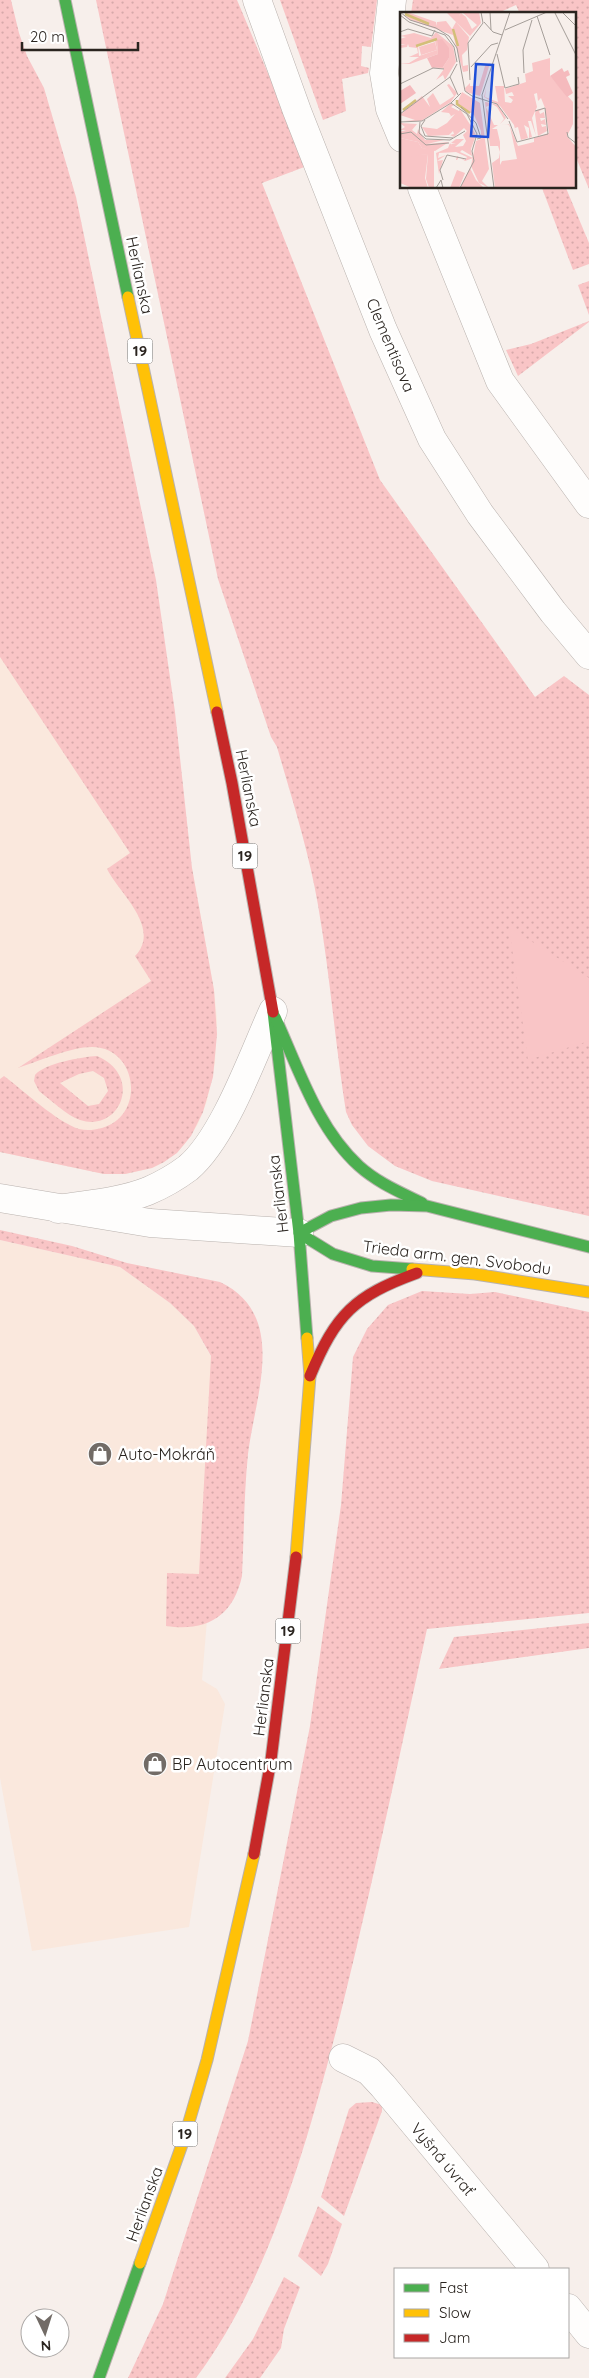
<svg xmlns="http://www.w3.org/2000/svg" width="589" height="2378" font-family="Quicksand,sans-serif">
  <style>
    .built { fill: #fae8dd }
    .grass { fill: url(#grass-dots); fill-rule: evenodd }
    .green { fill: #f9c5c6 }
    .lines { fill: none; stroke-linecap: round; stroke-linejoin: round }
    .street-casing { stroke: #b9b2ae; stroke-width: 29 }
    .fast-casing { stroke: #b9b2ae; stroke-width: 13 }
    .slow-casing { stroke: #b9b2ae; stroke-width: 13 }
    .jam-casing { stroke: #b9b2ae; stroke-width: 13 }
    .street { stroke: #fefdfc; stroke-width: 28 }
    .fast { stroke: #4caf50; stroke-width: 11 }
    .slow { stroke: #ffc107; stroke-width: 11 }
    .jam { stroke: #c62828; stroke-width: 11 }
    .labels { text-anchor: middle; stroke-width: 5; stroke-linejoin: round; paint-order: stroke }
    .shield { fill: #fff; stroke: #6a6662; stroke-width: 1 }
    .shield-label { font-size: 15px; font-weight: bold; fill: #2a241f }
    .street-label { font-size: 16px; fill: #2a241f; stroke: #fff }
    .poi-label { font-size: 16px; fill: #2a241f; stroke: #fff; text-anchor: start }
    .inset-river { fill: none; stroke: #d3bf79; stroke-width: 2.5 }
    .inset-road { fill: none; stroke: #a59e99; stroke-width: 1 }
    .view { fill: #1d4ed8; fill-opacity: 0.15; stroke: #1d4ed8; stroke-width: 2.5 }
    .inset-edge { fill: none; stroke: #2a241f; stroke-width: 2.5 }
  </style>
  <defs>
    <pattern id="grass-dots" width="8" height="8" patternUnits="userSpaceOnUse" patternTransform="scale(1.25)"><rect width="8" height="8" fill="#f9c5c6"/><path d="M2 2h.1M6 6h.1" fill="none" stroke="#d6a9aa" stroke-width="1.8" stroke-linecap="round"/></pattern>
  </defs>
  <rect width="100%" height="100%" fill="#f7efeb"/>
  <g class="built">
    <path d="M0,413L192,868L214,990L217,1019L215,1063L207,1101L198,1124L184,1145L164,1162L152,1168L125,1174H104L0,1152Z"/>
    <path d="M0,1240L120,1267L170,1303L194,1326L214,1362L211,1571L202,1680L217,1689L225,1704L189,1927L32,1951L0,1778Z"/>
  </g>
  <g class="grass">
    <path d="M0,0H11L19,33L27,56L44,88L76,197L156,580L175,712L192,868L214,990L217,1034L213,1077L203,1112L191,1136L177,1153L164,1162L152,1168L125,1174H104L0,1152V1079L4,1076C24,1091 57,1122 79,1129C87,1131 94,1130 102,1128C146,1116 138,1047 92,1047C71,1047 39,1061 18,1068L151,981L135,956C162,928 119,893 107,869L130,853L0,657Z"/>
    <path d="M96,0H237L307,166L262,183L380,480L535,697L564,676L589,695V1216L432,1181L395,1166L368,1146L352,1125L346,1112C335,1043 330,974 318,905C309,852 292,799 277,747L271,737L218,579Z"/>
    <path d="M280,0H377L371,47L362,46L361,66L369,68L368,73L342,79L346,111L323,120Z"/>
    <path d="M413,0H589V189L575,155V14H520L516,5L496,14H411Z"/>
    <path d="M542,188H566L589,243V264L573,270Z"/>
    <path d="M589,281V315L578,285Z"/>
    <path d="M589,321V322L518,376L506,350L531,344Z"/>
    <path d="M97,1056C144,1076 120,1133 80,1120C66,1115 51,1100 39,1091L34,1081L35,1075C45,1063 82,1057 97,1056ZM93,1071L104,1078L108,1091L99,1104L88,1106L60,1083L79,1074Z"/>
    <path d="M0,1230L72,1246L127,1263L220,1282C289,1315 255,1396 248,1454C244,1494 244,1535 242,1576C233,1617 206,1632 166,1626L167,1573L199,1574L211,1356L194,1326L170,1303L120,1267L0,1240Z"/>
    <path d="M422,1291L470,1294L495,1292L589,1312V1613L427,1629C399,1758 372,1887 340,2016C309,2136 271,2278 196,2378H128L163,2304L248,2041L310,1726L341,1505L353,1357L367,1329L388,1305Z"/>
    <path d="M589,1623V1648L439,1669L454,1637Z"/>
    <path d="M372,2102L382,2105V2111L344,2216L321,2197L349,2109L356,2103Z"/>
    <path d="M318,2206L342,2224L328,2264L321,2276L298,2256Z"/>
    <path d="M284,2277L300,2287L284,2329L281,2348L260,2378H225L253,2339Z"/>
  </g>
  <path class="green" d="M509,927L589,978V1041L528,1060Z"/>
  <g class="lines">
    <g class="street-casing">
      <g id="street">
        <path d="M257,0L297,111L383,330L432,439L480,514L553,612L589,655"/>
        <path d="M392,0L384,73L390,109L402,138"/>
        <path d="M422,188L500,381L589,504"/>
        <path d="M0,1198L150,1223L299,1233"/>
        <path d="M58,1209C88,1204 120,1202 148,1191C162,1185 176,1177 188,1168C224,1138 253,1055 273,1011"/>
        <path d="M343,2058L369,2071L383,2086L535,2269"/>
        <path d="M568,2308L589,2334"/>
      </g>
    </g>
    <g class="fast-casing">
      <g id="fast">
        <path d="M65,0L128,297"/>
        <path d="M273,1012L299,1233L307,1338"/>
        <path d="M275,1017C298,1067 317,1128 359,1166C378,1183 400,1192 422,1203"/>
        <path d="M412,1269L372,1266L333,1254L299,1233L331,1216L361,1208L391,1205L427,1206L589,1247"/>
        <path d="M99,2378L140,2263"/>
      </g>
    </g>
    <g class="slow-casing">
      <g id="slow">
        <path d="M128,297L217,712"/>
        <path d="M412,1269L475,1274L589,1292"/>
        <path d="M296,1557L310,1376L307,1338"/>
        <path d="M140,2263L184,2139L207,2060L254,1854"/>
      </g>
    </g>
    <g class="jam-casing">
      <g id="jam">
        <path d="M217,712L232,783L273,1012"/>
        <path d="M310,1376C336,1314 354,1296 417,1273"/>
        <path d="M254,1854L271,1760L296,1557"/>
      </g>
    </g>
    <use href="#street" class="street"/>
    <use href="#fast" class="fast"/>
    <use href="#slow" class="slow"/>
    <use href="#jam" class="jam"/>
  </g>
  <defs>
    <g id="shop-disc" transform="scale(1.25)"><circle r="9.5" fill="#726b66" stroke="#fff"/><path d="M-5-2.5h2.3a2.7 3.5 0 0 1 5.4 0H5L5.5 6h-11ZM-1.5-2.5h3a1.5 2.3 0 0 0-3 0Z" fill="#fff"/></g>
  </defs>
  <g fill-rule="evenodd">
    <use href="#shop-disc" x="100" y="1454"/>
    <use href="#shop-disc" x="155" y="1764"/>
  </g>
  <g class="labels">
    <g class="shield">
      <rect x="127.5" y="338.5" width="25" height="25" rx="4"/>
      <rect x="232.5" y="843.5" width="25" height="25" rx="4"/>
      <rect x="275.5" y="1618.5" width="25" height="25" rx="4"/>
      <rect x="172.5" y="2121.5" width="25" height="25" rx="4"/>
    </g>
    <g class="shield-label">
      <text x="140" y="356">19</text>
      <text x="245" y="861">19</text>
      <text x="288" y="1636">19</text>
      <text x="185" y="2139">19</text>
    </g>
    <g class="street-label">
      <text transform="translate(140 275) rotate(78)" y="6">Herlianska</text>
      <text transform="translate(391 345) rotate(67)" y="6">Clementisova</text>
      <text transform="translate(249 788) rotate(79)" y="6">Herlianska</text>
      <text transform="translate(278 1194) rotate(-97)" y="6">Herlianska</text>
      <text transform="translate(457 1257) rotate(7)" y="6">Trieda arm. gen. Svobodu</text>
      <text transform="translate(263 1697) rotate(-83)" y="6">Herlianska</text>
      <text transform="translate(443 2159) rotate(50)" y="6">Vyšná úvrať</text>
      <text transform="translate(144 2204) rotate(-70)" y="6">Herlianska</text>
    </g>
    <g class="poi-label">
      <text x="118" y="1460">Auto-Mokráň</text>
      <text x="172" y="1770">BP Autocentrum</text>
    </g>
  </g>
  <g transform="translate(400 12)">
    <rect width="176" height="176" fill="#f7efeb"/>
    <path d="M7,0L36,10L37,14V10L46,9L52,17L56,10L69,25L67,38L62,43L63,54L68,53V59L63,60L53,23L10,8L5,3ZM46,0H61L59,4L61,1L66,5L72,17L77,13L63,1L79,0L81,11L70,24ZM36,20L53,34L56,50L45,68L43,63L36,68L44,57L34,55H43L49,46L37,28L38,42L10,52H0L9,51L19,45H9L18,41L17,36L9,35L8,32L7,35L0,36V33L6,32H0V27L6,25L0,24L14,21L31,26ZM35,29L37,38L19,44L18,34ZM150,46V64L173,90V112L167,124L176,135V176H95L92,151L99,146L100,140L98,134H90L85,90H86L98,93L106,106L100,112L104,107L97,95L92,92L86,95L94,113H98L92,117H97L100,130V153L102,149L117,147L110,115L108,112L101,113L109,112L118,134L134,130V126L149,121L145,96L141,86L138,89L137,81L134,82L137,95L132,106L136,124L131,109H128L132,125L129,126V116L124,113L128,126L121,128L118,115L115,116L118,129L114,113L100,94L84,85L86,76L85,85L98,90L95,74H104L105,90L111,91L113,88L108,84H114L112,80L106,82L105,77L126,70L125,62L133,59L132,51ZM90,51L80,84L66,80L65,76L70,71V74H79L85,54ZM49,72L57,81L51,90L21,109H4L15,108L0,103L22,84L30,95L27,87L33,81L40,93L54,84L47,73ZM62,80L80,91L89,157L82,169L89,176L79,171L71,154L76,129L81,127V119L74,103L57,91ZM50,92H55L51,95L59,99L60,97L71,114L74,113L72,116L76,123L71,137L72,144L62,138L60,140L73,146L65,149L59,145L57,148H56L57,144L65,148L67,145L56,140L39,141L38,146L46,143L37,149L43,148L39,162L36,141L48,136L50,131L53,135L51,132H56L51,131L56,127H64L55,135L63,134L66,129L63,123L67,119L64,116L54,125L50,123L54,122L53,119L49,123L28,124L22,115L37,117L47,111L55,102L48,106L51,104L49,101L41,100ZM144,97L139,99L140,102L144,100L145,106H140L141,109L145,107L146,113L141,112L142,115L146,114L147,119L138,124L135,102L136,98ZM0,111L17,112L12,118L17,122L18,117L25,128H44L27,132L49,130L35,139L22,136L18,130L0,126V120L6,118H0L5,115ZM28,142L25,166L28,176H12L0,171L1,143Z" fill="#f9c5c6" fill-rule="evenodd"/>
    <path d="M42,27L49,36V46L43,55L32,56L27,46L38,42L37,28ZM162,56L164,60L168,58L170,63L166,65L173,81L167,85L150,64ZM10,73L16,81L0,92V79Z" fill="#f5babd"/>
    <path d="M35,30L37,38L21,43L19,35ZM0,126L18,130L22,136L34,137V176H29L26,167L28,142L0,146ZM70,156L76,168L84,176H60ZM57,158L65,161L59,176H50Z" fill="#f9c5c6"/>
    <path class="inset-river" d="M5,2L29,12M53,17L58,34M16,34L37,27M57,88V92L70,101M3,98L16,88"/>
    <path class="inset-road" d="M0,0L10,8L36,16L49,24L57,36L65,79L72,84L97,92L108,107M90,0L91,18M162,0L177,15M155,1L177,45M0,3L9,10L45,23L54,35L57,50M137,4L150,43M84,10L93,20L102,23M105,18L147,0M0,20L8,17L32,24L35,18M97,42L105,76L119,72L118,65M57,52L50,65L58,83M71,55L91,33L98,31M124,61L123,38L132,8M70,68L68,31L83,11L81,0M0,72L33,56L44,57M51,91L67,102L77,122L72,139L74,149L60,176M61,95L76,111L81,126L77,127M0,102L50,65M25,108L21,114L25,124L53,126M109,109L117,130L148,122L145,96L135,99M0,110L22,109L51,91L61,81M20,110L19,121L26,127L50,128L65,119M167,120L168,125L177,132M0,122L11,120L26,133L49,131M43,168L40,158L47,143L66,147M36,176L41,168L43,176M94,176L82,83L110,0"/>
    <path class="view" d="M76,52L93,53L88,125L71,124Z"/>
    <rect width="176" height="176" class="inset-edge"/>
  </g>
  <rect x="394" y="2268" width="175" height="90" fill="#ffffff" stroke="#aaa7a5"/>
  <rect x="404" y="2284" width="25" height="8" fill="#4caf50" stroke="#aaa7a5"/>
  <text x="439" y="2293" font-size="15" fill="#2a241f">Fast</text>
  <rect x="404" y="2309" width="25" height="8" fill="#ffc107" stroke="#aaa7a5"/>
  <text x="439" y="2318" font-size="15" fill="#2a241f">Slow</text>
  <rect x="404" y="2334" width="25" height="8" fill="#c62828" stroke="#aaa7a5"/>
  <text x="439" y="2343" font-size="15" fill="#2a241f">Jam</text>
  <g transform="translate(45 2333) rotate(176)"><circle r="24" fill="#ffffff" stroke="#aaa7a5"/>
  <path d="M0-4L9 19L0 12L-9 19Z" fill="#726b66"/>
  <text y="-8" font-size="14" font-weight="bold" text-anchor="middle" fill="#2a241f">N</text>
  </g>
  <path d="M22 42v8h116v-8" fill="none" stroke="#2a241f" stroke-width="2.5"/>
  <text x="30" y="42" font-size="15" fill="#2a241f" stroke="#ffffff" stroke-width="4" paint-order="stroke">20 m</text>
</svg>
